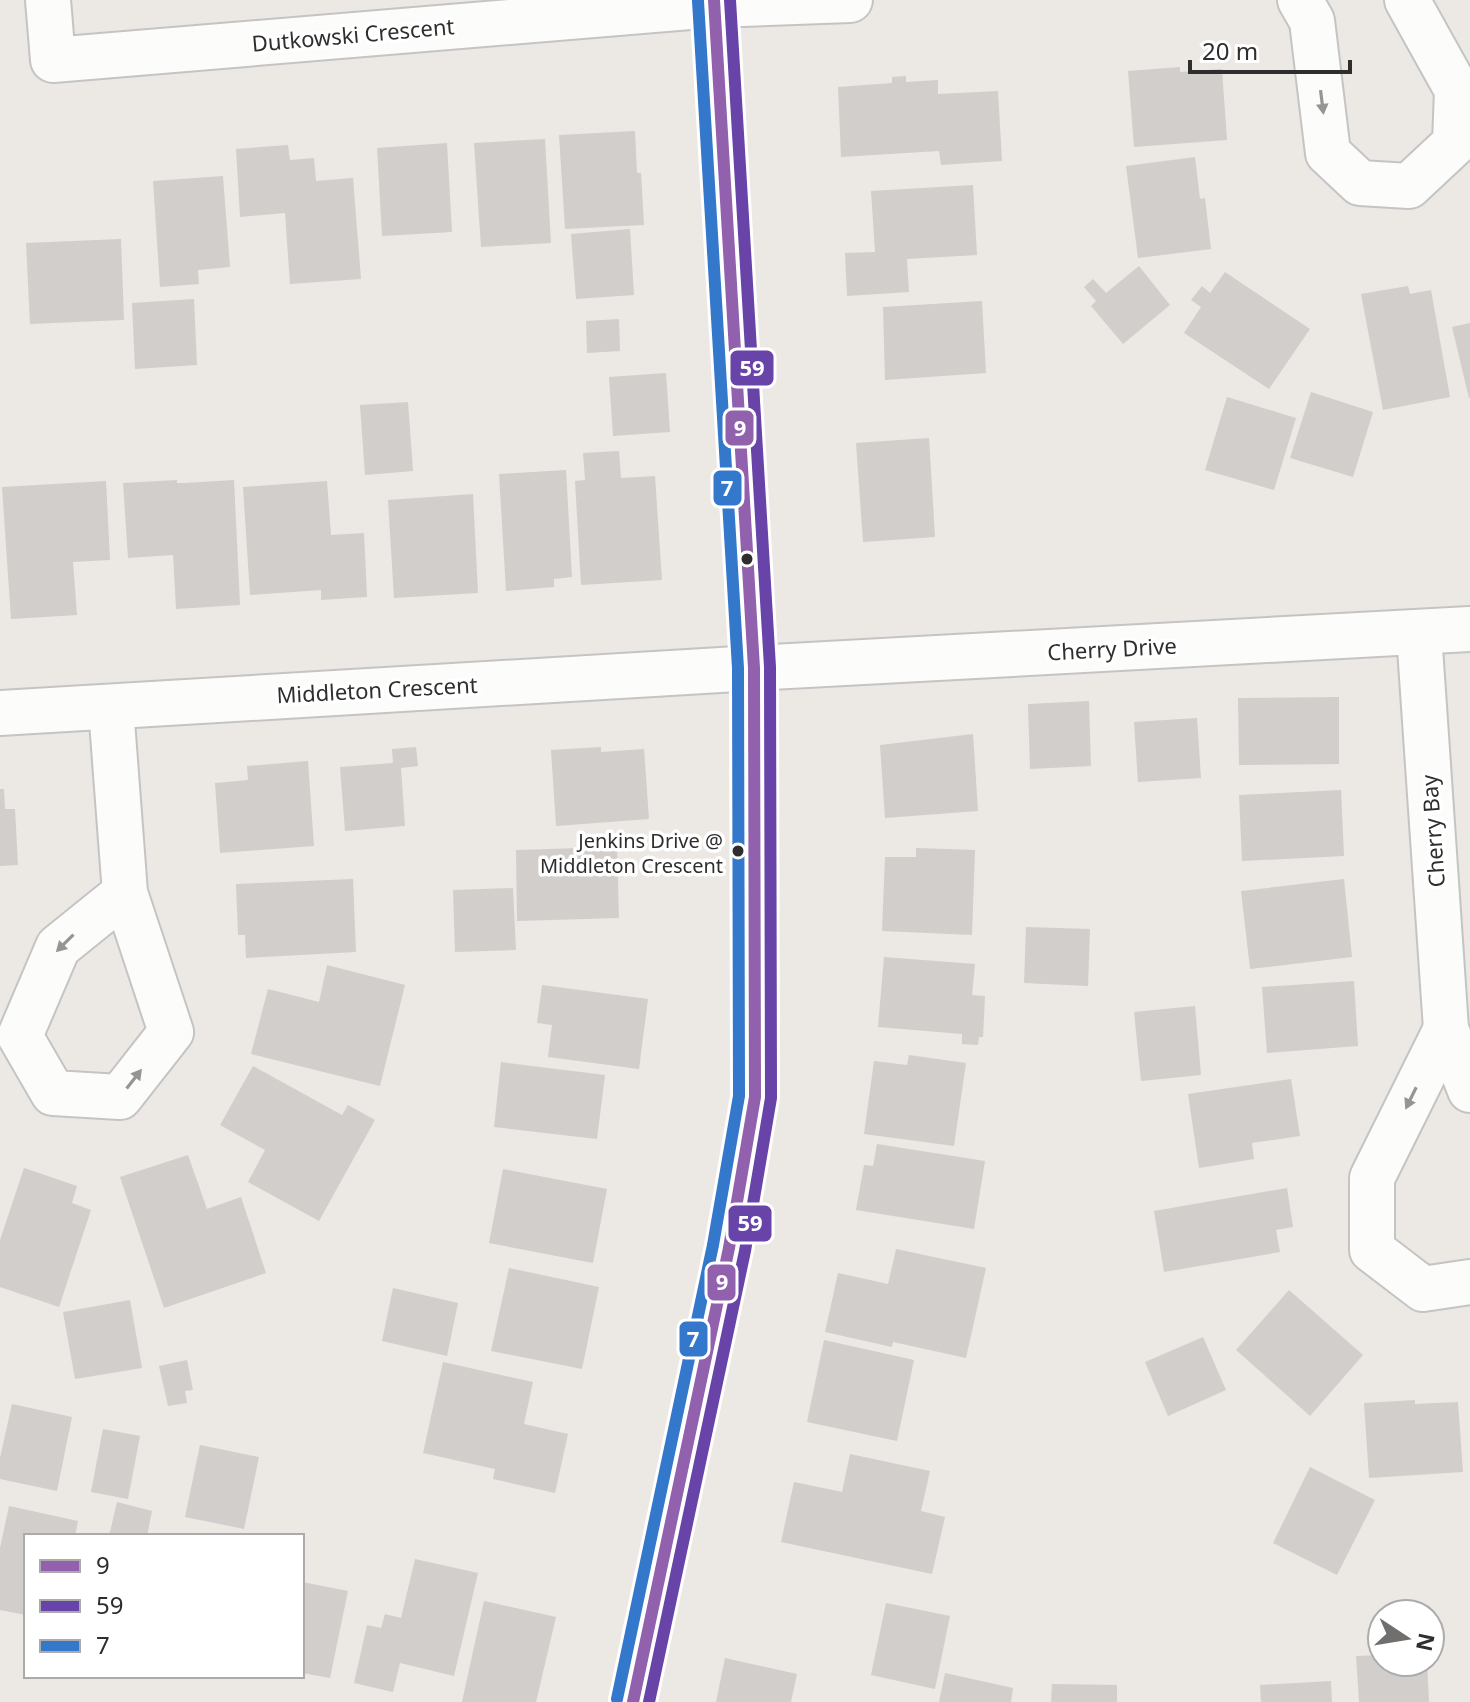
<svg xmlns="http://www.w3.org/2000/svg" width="1470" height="1702" font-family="'Noto Sans',sans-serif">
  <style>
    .building { fill: #d1cecb }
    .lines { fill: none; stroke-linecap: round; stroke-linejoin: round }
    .minor-casing { stroke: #c5c4c5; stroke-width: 48 }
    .minor { stroke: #fcfcfb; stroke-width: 44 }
    .bus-1-casing { stroke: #fff; stroke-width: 18 }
    .bus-2-casing { stroke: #fff; stroke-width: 18 }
    .bus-3-casing { stroke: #fff; stroke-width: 18 }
    .bus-1 { stroke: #9161ad; stroke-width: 12 }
    .bus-2 { stroke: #6843a8; stroke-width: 12 }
    .bus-3 { stroke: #3478cb; stroke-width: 12 }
    .oneway { fill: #959594 }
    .bus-dot { fill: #2e2e2e; stroke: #fff; stroke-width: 3 }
    .labels { text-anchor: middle; stroke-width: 7; stroke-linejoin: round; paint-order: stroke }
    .bus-label { font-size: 20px; fill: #2e2e2e; stroke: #fff; text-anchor: end }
    .street-label { font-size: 22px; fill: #2e2e2e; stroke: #fff }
    .line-badge { stroke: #fff; stroke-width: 3 }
    .badge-label { font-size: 22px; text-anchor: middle; font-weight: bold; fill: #fff }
  </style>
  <rect width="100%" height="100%" fill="#ece8e4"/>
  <g class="building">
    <path d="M1180,67V72L1222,69L1227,140L1134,147L1128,71Z"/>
    <path d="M906,76V82L938,80V94L998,91L1002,161L941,165L939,151L841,157L838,87L892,83V77Z"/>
    <path d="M635,131L637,173H641L644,225L565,229L559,135Z"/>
    <path d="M545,139L551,243L481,247L474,143Z"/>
    <path d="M447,143L452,232L382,236L377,148Z"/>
    <path d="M288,145L290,160L314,158L316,181L353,178L361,279L290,284L285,213L240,217L236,149Z"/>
    <path d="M1195,157L1200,199L1205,198L1211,249L1138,258L1126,166Z"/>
    <path d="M223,176L230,267L198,270L199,284L160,287L153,181Z"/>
    <path d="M973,185L977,255L907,259L909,292L847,296L845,253L875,252L871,191Z"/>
    <path d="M630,229L634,295L576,299L571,234Z"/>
    <path d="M121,239L124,320L30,324L26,243Z"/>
    <path d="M1139,266L1170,305L1123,344L1091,306L1096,301L1084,287L1093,279L1106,293Z"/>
    <path d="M1225,272L1310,329L1269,389L1184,333L1201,307L1191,300L1202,286L1210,293Z"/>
    <path d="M1408,286L1410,294L1431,290L1450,397L1383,410L1361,294Z"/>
    <path d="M194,299L197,365L135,369L132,303Z"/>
    <path d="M982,301L986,373L885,380L883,307Z"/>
    <path d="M619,319L620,351L587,353L586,321Z"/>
    <path d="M1470,323V398H1469L1452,327Z"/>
    <path d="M666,373L670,432L613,436L609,377Z"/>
    <path d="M1311,392L1373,412L1353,477L1290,458Z"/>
    <path d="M1227,397L1296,418L1274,490L1205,470Z"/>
    <path d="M408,402L413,471L365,475L360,405Z"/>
    <path d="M929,438L935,537L863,542L856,443Z"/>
    <path d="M619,451L621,478L655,476L662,580L581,585L575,481L585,480L583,453Z"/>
    <path d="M566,470L572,577L554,579V587L506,591L499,474Z"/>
    <path d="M177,480V483H184L234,480L240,605L176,609L173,555L128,558L123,483Z"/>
    <path d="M106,481L110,560L73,562L77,615L11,619L2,487Z"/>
    <path d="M327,481L331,535L364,533L367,597L321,600V590L250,595L243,487Z"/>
    <path d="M473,494L478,593L394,598L388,500Z"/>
    <path d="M1339,697V764L1239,765L1238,698Z"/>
    <path d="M1089,701L1091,766L1030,769L1028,704Z"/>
    <path d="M1197,718L1201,778L1138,782L1134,722Z"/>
    <path d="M973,734L978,811L885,818L880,745Z"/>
    <path d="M416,747L418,766L401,768L405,826L345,831L340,767L393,763L392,749Z"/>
    <path d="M601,747V752L644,749L649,819L556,826L551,750Z"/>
    <path d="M308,761L314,846L220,853L215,783L248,780L247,766Z"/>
    <path d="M0,789H4L5,809H15L18,865L0,866Z"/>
    <path d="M1341,790L1344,856L1242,861L1239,795Z"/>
    <path d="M617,847L619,918L517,921L516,850Z"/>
    <path d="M916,848L975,850L972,935L882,931L885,857H916Z"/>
    <path d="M353,879L356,952L246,958L245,935H238L236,884Z"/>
    <path d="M1344,879L1352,957L1250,969L1241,891Z"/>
    <path d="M513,888L516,950L455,952L453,890Z"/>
    <path d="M1026,927L1090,929L1088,986L1024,983Z"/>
    <path d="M884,957L975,964L972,995L985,996L983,1037H979L978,1045L962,1044V1034L878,1027Z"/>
    <path d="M327,965L405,985L380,1086L251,1054L268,989L319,1002Z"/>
    <path d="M1354,981L1358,1046L1267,1053L1262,987Z"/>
    <path d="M542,985L648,999L639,1069L548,1057L552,1025L537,1023Z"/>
    <path d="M1195,1006L1201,1075L1141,1081L1134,1012Z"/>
    <path d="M909,1055L966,1063L954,1146L864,1134L874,1061L907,1065Z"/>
    <path d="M501,1062L605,1075L597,1139L494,1127Z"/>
    <path d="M253,1066L342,1115L348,1105L375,1120L319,1221L248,1182L265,1150L220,1125Z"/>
    <path d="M1291,1079L1300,1136L1252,1143L1254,1159L1199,1168L1188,1094Z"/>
    <path d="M877,1144L985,1161L974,1229L856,1210L864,1165L873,1166Z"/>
    <path d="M188,1155L207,1209L241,1197L266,1273L164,1308L120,1177Z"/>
    <path d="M24,1168L77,1186L72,1203L91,1210L59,1307L0,1287V1240Z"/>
    <path d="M503,1169L607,1189L593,1263L489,1243Z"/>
    <path d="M1287,1188L1293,1227L1276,1230L1280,1252L1164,1272L1154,1211Z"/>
    <path d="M896,1249L986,1268L966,1358L893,1342L892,1347L825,1332L838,1273L888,1284Z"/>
    <path d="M509,1268L599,1287L582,1369L491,1351Z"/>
    <path d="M393,1288L458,1303L447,1356L382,1341Z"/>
    <path d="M1289,1290L1363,1355L1310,1416L1236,1350Z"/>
    <path d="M130,1300L142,1368L75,1379L63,1312Z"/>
    <path d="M1203,1337L1226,1390L1168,1416L1145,1362Z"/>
    <path d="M824,1340L914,1360L897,1441L807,1422Z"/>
    <path d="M187,1360L193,1390L185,1391L187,1403L168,1406L159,1366Z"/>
    <path d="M443,1362L533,1382L524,1424L568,1434L555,1493L493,1479L495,1469L423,1453Z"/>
    <path d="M1415,1400V1404L1458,1402L1463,1472L1369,1478L1364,1403Z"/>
    <path d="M12,1404L72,1417L57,1491L0,1479V1458Z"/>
    <path d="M103,1429L140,1436L128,1499L91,1492Z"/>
    <path d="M200,1445L259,1457L244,1529L185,1517Z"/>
    <path d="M850,1454L930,1471L921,1511L945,1517L932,1574L781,1542L794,1482L842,1492Z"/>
    <path d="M1310,1467L1375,1500L1337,1575L1273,1543Z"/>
    <path d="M117,1502L152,1511L147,1536H109Z"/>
    <path d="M9,1506L78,1521L75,1536H26V1615L0,1610V1548Z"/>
    <path d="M415,1559L478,1573L454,1676L400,1663L393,1692L354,1683L367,1625L381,1628L385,1614L401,1618Z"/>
    <path d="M302,1582L348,1591L330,1678L302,1673Z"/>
    <path d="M484,1601L556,1617L536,1702H462Z"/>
    <path d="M886,1603L950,1616L935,1689L871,1675Z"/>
    <path d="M1382,1655V1662H1427L1429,1702H1359L1356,1656Z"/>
    <path d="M725,1658L797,1674L791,1702H716Z"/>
    <path d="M945,1673L1013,1688L1011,1702H939Z"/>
    <path d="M1331,1681L1332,1702H1261L1260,1685Z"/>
    <path d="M1052,1684L1117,1685V1702H1051Z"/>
  </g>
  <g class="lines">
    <g class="minor-casing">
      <g id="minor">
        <path d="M48,0L53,60L714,5L850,0"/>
        <path d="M1300,0L1312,21L1328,153L1360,183L1409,186L1455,143L1457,90L1407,0"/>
        <path d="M1419,633L1446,1029L1470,1090"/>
        <path d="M111,708L125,893L171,1032L120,1097L53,1093L20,1036L58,947L125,893"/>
        <path d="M0,713L754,668L1470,629"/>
        <path d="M1446,1029L1372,1178V1250L1423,1289L1470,1282"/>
        <path d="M633,1702L729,1248L755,1097L754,668L714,0"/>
      </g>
    </g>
    <use href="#minor" class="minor"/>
    <g class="bus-1-casing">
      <path id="bus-1" d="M633,1702L729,1248L755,1097L754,668L714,0"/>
    </g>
    <g class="bus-2-casing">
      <path id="bus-2" d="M649,1702L745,1251L771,1098L770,667L730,0"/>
    </g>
    <g class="bus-3-casing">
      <path id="bus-3" d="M617,1699L713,1245L739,1096L738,668L698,1"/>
    </g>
    <use href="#bus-1" class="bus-1"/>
    <use href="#bus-2" class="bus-2"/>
    <use href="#bus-3" class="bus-3"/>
  </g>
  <defs><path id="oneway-solid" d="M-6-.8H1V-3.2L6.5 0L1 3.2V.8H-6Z" transform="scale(2)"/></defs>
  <g class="oneway">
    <use href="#oneway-solid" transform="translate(1322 102) rotate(83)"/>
    <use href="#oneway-solid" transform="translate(65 943) rotate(135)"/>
    <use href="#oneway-solid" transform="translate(134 1079) rotate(-52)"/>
    <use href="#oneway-solid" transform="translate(1411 1098) rotate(116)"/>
  </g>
  <g class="bus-dot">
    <circle cx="747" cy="559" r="7"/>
    <circle cx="738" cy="851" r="7"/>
  </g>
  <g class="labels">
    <g class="bus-label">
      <text x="723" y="848">Jenkins Drive @<tspan x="723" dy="25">Middleton Crescent</tspan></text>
    </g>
    <g class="street-label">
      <text transform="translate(353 35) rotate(-5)" y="8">Dutkowski Crescent</text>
      <text transform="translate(1112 649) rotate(-3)" y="8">Cherry Drive</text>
      <text transform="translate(377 690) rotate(-3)" y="8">Middleton Crescent</text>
      <text transform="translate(1433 831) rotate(-94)" y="8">Cherry Bay</text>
    </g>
  </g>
  <g class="line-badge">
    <rect x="729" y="349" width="46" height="38" rx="8" fill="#6843a8"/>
    <rect x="724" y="409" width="31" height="38" rx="8" fill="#9161ad"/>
    <rect x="712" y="469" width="31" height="38" rx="8" fill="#3478cb"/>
    <rect x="727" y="1204" width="46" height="39" rx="8" fill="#6843a8"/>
    <rect x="706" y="1263" width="31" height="39" rx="8" fill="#9161ad"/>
    <rect x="678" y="1320" width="31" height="38" rx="8" fill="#3478cb"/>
  </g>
  <g class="badge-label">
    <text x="752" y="376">59</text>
    <text x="740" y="436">9</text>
    <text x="727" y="496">7</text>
    <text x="750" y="1231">59</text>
    <text x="722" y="1290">9</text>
    <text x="693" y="1347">7</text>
  </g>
  <rect x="24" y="1534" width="280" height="144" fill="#ffffff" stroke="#ababab" stroke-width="2"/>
  <rect x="40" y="1560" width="40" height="12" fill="#9161ad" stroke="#ababab" stroke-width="2"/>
  <text x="96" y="1574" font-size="24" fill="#2e2e2e">9</text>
  <rect x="40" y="1600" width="40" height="12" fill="#6843a8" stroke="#ababab" stroke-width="2"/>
  <text x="96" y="1614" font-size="24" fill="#2e2e2e">59</text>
  <rect x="40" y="1640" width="40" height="12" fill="#3478cb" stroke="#ababab" stroke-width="2"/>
  <text x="96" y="1654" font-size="24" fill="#2e2e2e">7</text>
  <g transform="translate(1406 1638) rotate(102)"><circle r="38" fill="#ffffff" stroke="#ababab" stroke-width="2"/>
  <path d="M0-6L14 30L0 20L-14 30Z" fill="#706f6e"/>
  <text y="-12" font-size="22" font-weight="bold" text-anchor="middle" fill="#2e2e2e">N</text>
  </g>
  <path d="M1190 60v12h160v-12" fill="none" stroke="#2e2e2e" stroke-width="4"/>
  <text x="1202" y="60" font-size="24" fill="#2e2e2e" stroke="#ffffff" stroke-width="6" paint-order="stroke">20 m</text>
</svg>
